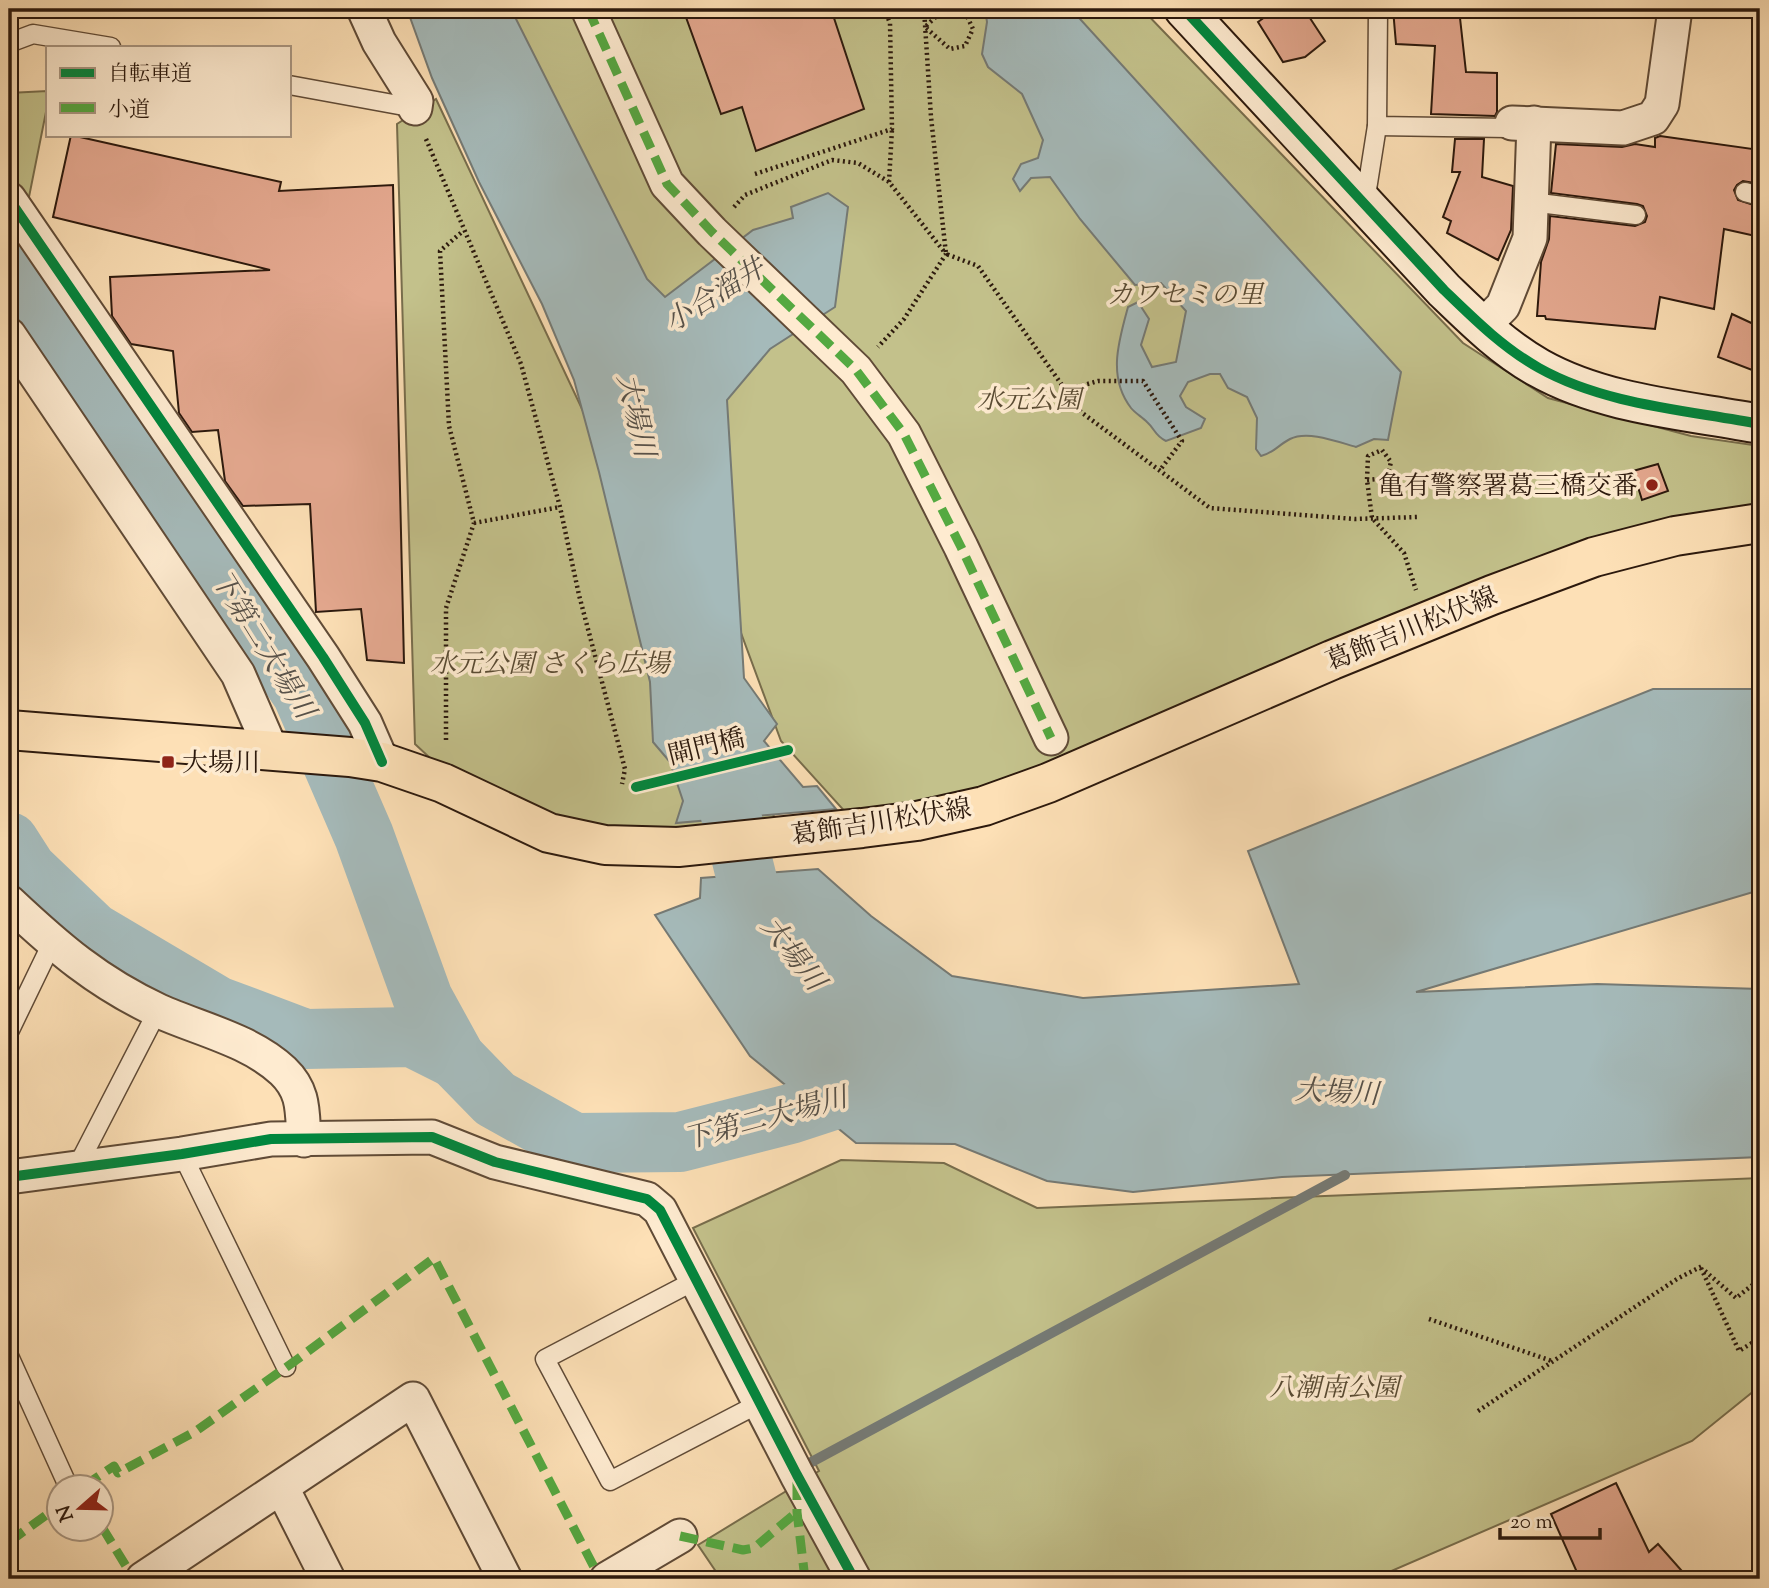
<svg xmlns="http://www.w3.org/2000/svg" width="1769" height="1588" font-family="'Sorts Mill Goudy','Noto Serif JP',serif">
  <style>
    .green { fill: #c3c18b; stroke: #786d4c; stroke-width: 2 }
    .water { fill: #a5baba; stroke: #757a75; stroke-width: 2 }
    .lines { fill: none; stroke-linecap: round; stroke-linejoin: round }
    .stream { stroke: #757a75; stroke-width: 10 }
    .river { stroke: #a5baba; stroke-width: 60 }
    .building { fill: #e4a88f; stroke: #2c190d; stroke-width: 2 }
    .lane-casing { stroke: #604b37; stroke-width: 21 }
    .street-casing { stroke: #604b37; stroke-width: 37 }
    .secondary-casing { stroke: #2c190d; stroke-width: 42 }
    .primary-casing { stroke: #2c190d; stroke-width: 42 }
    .path { stroke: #2c190d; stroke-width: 4.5; stroke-dasharray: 2 3.5; stroke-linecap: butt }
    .lane { stroke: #feebd0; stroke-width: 18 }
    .street { stroke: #feebd0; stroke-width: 33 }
    .secondary { stroke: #feebd0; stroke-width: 38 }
    .primary { stroke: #fde0b6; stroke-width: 38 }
    .quiet { stroke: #54a941; stroke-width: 9; stroke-dasharray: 18 9; stroke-linecap: butt }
    .cycleway-casing { stroke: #feebd0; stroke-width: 15 }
    .cycleway { stroke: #00873e; stroke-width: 10 }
    .poi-dot { fill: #8f2418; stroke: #feebd0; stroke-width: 2.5 }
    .labels { text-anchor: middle; stroke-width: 7; stroke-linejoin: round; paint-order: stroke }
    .park-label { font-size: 26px; font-style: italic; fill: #594b33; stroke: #feebd0 }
    .poi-label { font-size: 26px; fill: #2c190d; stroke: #feebd0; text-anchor: end }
    .street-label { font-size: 26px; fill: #2c190d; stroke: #feebd0 }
    .water-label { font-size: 28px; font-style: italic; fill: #56514a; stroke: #feebd0 }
  </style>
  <rect width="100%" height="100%" fill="#fde0b6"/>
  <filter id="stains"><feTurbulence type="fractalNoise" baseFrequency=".00286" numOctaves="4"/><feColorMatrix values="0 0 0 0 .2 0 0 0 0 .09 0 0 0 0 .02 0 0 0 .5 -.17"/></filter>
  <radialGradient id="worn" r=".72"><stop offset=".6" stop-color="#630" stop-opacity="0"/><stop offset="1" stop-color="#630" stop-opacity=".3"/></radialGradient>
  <g class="green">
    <path d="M510,9H1142L1463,343L1548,398L1691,436L1760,446V507L1015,785L848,815L781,741Z"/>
    <path d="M47,91V107L27,207L9,179V93Z"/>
    <path d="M436,99L778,825L644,839L550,814L444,771L415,744L397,124Z"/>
    <path d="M841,1160L944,1163L1037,1208L1760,1178V1386L1692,1441L1373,1579H721L698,1545L819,1471L693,1228Z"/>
  </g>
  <g class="water">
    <path d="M407,9H511L647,279L665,297L753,230L793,218L791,207L828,193L848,207L835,307L770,349L727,400L744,678L777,724L764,741L803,787L817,786L836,809L676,823L683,801L670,762L653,742L650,682L599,472L574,380L542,304L479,182L432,78Z"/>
    <path d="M985,9H1071L1401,372L1388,440L1374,439L1356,447C1338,442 1308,430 1290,439C1278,445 1274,453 1261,456L1256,449L1257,418L1247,397L1228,388L1220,374H1210L1188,382L1180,396L1186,407L1205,419L1201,428L1166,441C1154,435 1156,430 1147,422C1142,417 1135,413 1131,408C1107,377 1119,340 1128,307L1138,302L1149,319L1141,345L1152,367L1176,362L1186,311L1161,283L1135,285L1080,219L1050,177L1031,178L1020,191L1013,179L1021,164L1038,158L1043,140L1022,94L988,67L982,54L987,22Z"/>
    <path d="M1653,689H1760V890L1416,992L1597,984L1760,989V1157L1282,1177L1133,1192L1047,1181L955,1144L856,1143L750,1056L655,915L700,898L701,878L818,869L871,916L952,976L1083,998L1299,984L1248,851Z"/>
  </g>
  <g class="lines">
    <path class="stream" d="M806,1465L1345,1175"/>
    <g class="river">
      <path d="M9,263L302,693L364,836L423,999L456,1059L495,1099L574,1143L680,1142L790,1114L891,1081"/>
      <path d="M712,739L752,900L787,944"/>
      <path d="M9,842L27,870L92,932L217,1006L305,1039L412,1037L456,1059"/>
    </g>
  </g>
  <g class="building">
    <path d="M683,9H831L864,109L756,151L742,107L721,114Z"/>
    <path d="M1276,9H1304L1325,41L1305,57L1283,62L1258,22Z"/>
    <path d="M1393,9H1459L1466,72L1497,73V112L1495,116L1431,114L1435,46L1396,44Z"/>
    <path d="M71,135L281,182L279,191L393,185L404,663L367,660L361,609L316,612L310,504L243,506L225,481L218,430L192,432L179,413L173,351L131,344L112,316L110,277L270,270L53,217Z"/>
    <path d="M1660,136L1760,150V184L1743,181L1737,185L1734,190L1738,200L1760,207V237L1724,229L1714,309L1660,297L1655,329L1546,319L1545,316H1537L1541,262L1549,239L1550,216L1635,226L1645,222L1647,216L1643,206L1637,204L1551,193L1556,144L1622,147L1635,144L1655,147V138Z"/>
    <path d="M1455,139H1484L1482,177L1513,186L1511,230L1498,260L1447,233L1451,221L1443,217L1460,172H1452Z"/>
    <path d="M1732,314L1760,327V373L1718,357Z"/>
    <path d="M1658,464L1668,491L1642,500L1633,471Z"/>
    <path d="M1616,1483L1649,1552L1658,1544L1689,1579H1580L1551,1514Z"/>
  </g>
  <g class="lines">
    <g class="lane-casing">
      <g id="lane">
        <path d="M1378,9L1377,126L1509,128L1512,123"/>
        <path d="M9,43L33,34L111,47"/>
        <path d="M289,85L415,108"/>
        <path d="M1745,192L1760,196"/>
        <path d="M1365,202L1377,126"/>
        <path d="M1531,202L1636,215"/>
        <path d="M9,1032L52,943"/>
        <path d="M182,1154L286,1367"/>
        <path d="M77,1167L158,1010"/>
        <path d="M696,1280L545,1359L610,1481L760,1403"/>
        <path d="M9,1356L68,1486"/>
      </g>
    </g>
    <g class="street-casing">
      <g id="street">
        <path d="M364,9L379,42L416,101L415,108"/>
        <path d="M588,9L667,184L712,232L856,370L904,434L961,547L1051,738"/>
        <path d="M1512,123L1623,128L1653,118L1662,104L1675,9"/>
        <path d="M9,199L323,657L365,723L382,762"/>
        <path d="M1482,327L1503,306L1530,238L1534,123"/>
        <path d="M9,335L238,674L272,752"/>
        <path d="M9,902C58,948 97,982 159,1011C199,1029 250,1040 283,1071C305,1092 302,1112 304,1140"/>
        <path d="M9,1177L182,1154L271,1139L432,1137L495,1162L647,1199L660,1210L797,1475L854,1579"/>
        <path d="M282,1488L328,1579"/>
        <path d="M143,1579L413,1399L505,1579"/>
        <path d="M607,1579L680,1536"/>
      </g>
    </g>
    <g class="secondary-casing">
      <path id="secondary" d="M1184,9L1444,290C1473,318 1503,348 1539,368C1605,405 1687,410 1760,424"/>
    </g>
    <g class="primary-casing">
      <path id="primary" d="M9,730L350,757L382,762L443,783L549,833L605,845L678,847L862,828L917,821L984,806L1048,783L1332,660L1492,595L1594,557L1675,536L1760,523"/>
    </g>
    <g class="path">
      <path d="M924,9L931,117L946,254L978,266L1081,412L1210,508L1355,519L1418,517"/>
      <path d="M943,10L965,12L973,29L965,46L950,49L925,27Z"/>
      <path d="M426,139L521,364L560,507L579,595L625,769L622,784"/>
      <path d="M755,174L892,129L890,23L884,9"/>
      <path d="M889,182L892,129"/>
      <path d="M734,207L745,195L832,160L858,163L889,182L946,254L904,319L878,347"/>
      <path d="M1066,390L1098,381H1143L1182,441L1160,470"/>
      <path d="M1367,480L1387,478L1391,462L1382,450L1368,456L1367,480L1372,518L1404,553L1416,590"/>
      <path d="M474,523L560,507"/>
      <path d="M446,740V608L474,523L449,426L440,251L463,231"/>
      <path d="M636,787L788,750"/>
      <path d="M1701,1268L1739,1351L1760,1338"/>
      <path d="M1705,1271L1736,1298L1760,1279"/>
      <path d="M1429,1319L1552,1361"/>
      <path d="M1478,1411L1677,1279L1702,1266"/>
    </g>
    <use href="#lane" class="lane"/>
    <use href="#street" class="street"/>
    <use href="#secondary" class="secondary"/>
    <use href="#primary" class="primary"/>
    <g class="quiet">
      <path d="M588,9L667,184L712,232L856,370L904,434L961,547L1051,738"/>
      <path d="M797,1482V1512L805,1579"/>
      <path d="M84,1486L114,1466L118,1473L196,1431L295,1361L434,1258L595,1569L603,1579"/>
      <path d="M102,1527L134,1579"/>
      <path d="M680,1536L743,1550L754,1548L797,1512"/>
      <path d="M9,1542L60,1505"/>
    </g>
    <g class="cycleway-casing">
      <g id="cycleway">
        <path d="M1184,9L1444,290C1473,318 1503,348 1539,368C1605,405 1687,410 1760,424"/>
        <path d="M9,199L323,657L365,723L382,762"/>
        <path d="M636,787L788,750"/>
        <path d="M9,1177L182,1154L271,1139L432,1137L495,1162L647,1199L660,1210L797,1475L854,1579"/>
      </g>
    </g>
    <use href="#cycleway" class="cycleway"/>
  </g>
  <g class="poi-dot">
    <circle cx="1652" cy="485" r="7"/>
    <rect x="161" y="755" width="14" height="14" rx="3.5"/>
  </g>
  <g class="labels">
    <g class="park-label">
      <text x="1185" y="303">カワセミの里</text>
      <text x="1029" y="408">水元公園</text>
      <text x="550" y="672">水元公園 さくら広場</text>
      <text x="1334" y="1396">八潮南公園</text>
    </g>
    <g class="poi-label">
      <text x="1638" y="494">亀有警察署葛三橋交番</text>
      <text x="182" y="771" text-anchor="start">大場川</text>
    </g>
    <g class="street-label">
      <text transform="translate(1411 628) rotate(-22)" y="9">葛飾吉川松伏線</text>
      <text transform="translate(706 746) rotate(-14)" y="9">閘門橋</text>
      <text transform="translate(881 821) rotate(-9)" y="9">葛飾吉川松伏線</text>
    </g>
    <g class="water-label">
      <text transform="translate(714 294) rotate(-32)" y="10">小合溜井</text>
      <text transform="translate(637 415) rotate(77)" y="10">大場川</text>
      <text transform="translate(264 644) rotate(58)" y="10">下第二大場川</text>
      <text transform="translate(794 953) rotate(52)" y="10">大場川</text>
      <text transform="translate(1337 1091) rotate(3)" y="10">大場川</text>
      <text transform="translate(765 1117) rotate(-15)" y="10">下第二大場川</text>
    </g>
  </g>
  <rect width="1769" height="1588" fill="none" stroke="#fde0b6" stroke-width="35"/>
  <rect x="10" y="10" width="1748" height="1567" fill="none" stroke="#2c190d" stroke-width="3.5"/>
  <rect x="18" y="18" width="1734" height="1553" fill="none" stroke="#2c190d" stroke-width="2"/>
  <rect x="46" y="46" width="245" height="91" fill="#feebd0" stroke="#aa9782" stroke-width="2"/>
  <rect x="60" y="68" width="35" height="10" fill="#00873e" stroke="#aa9782" stroke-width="2"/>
  <text x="108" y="80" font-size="21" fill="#2c190d">自転車道</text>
  <rect x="60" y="103" width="35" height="10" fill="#54a941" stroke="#aa9782" stroke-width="2"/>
  <text x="108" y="116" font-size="21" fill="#2c190d">小道</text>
  <g transform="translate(80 1508) rotate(250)"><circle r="33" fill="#feebd0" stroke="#aa9782" stroke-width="2"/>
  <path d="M0-5L12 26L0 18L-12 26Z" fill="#8f2418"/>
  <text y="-10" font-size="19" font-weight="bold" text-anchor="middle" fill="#2c190d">N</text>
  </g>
  <path d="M1500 1528v10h100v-10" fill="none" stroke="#2c190d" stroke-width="3.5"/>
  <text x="1510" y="1528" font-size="21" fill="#2c190d" stroke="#feebd0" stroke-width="5" paint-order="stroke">20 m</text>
  <rect width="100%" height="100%" filter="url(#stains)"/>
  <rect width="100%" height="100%" fill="url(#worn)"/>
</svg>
